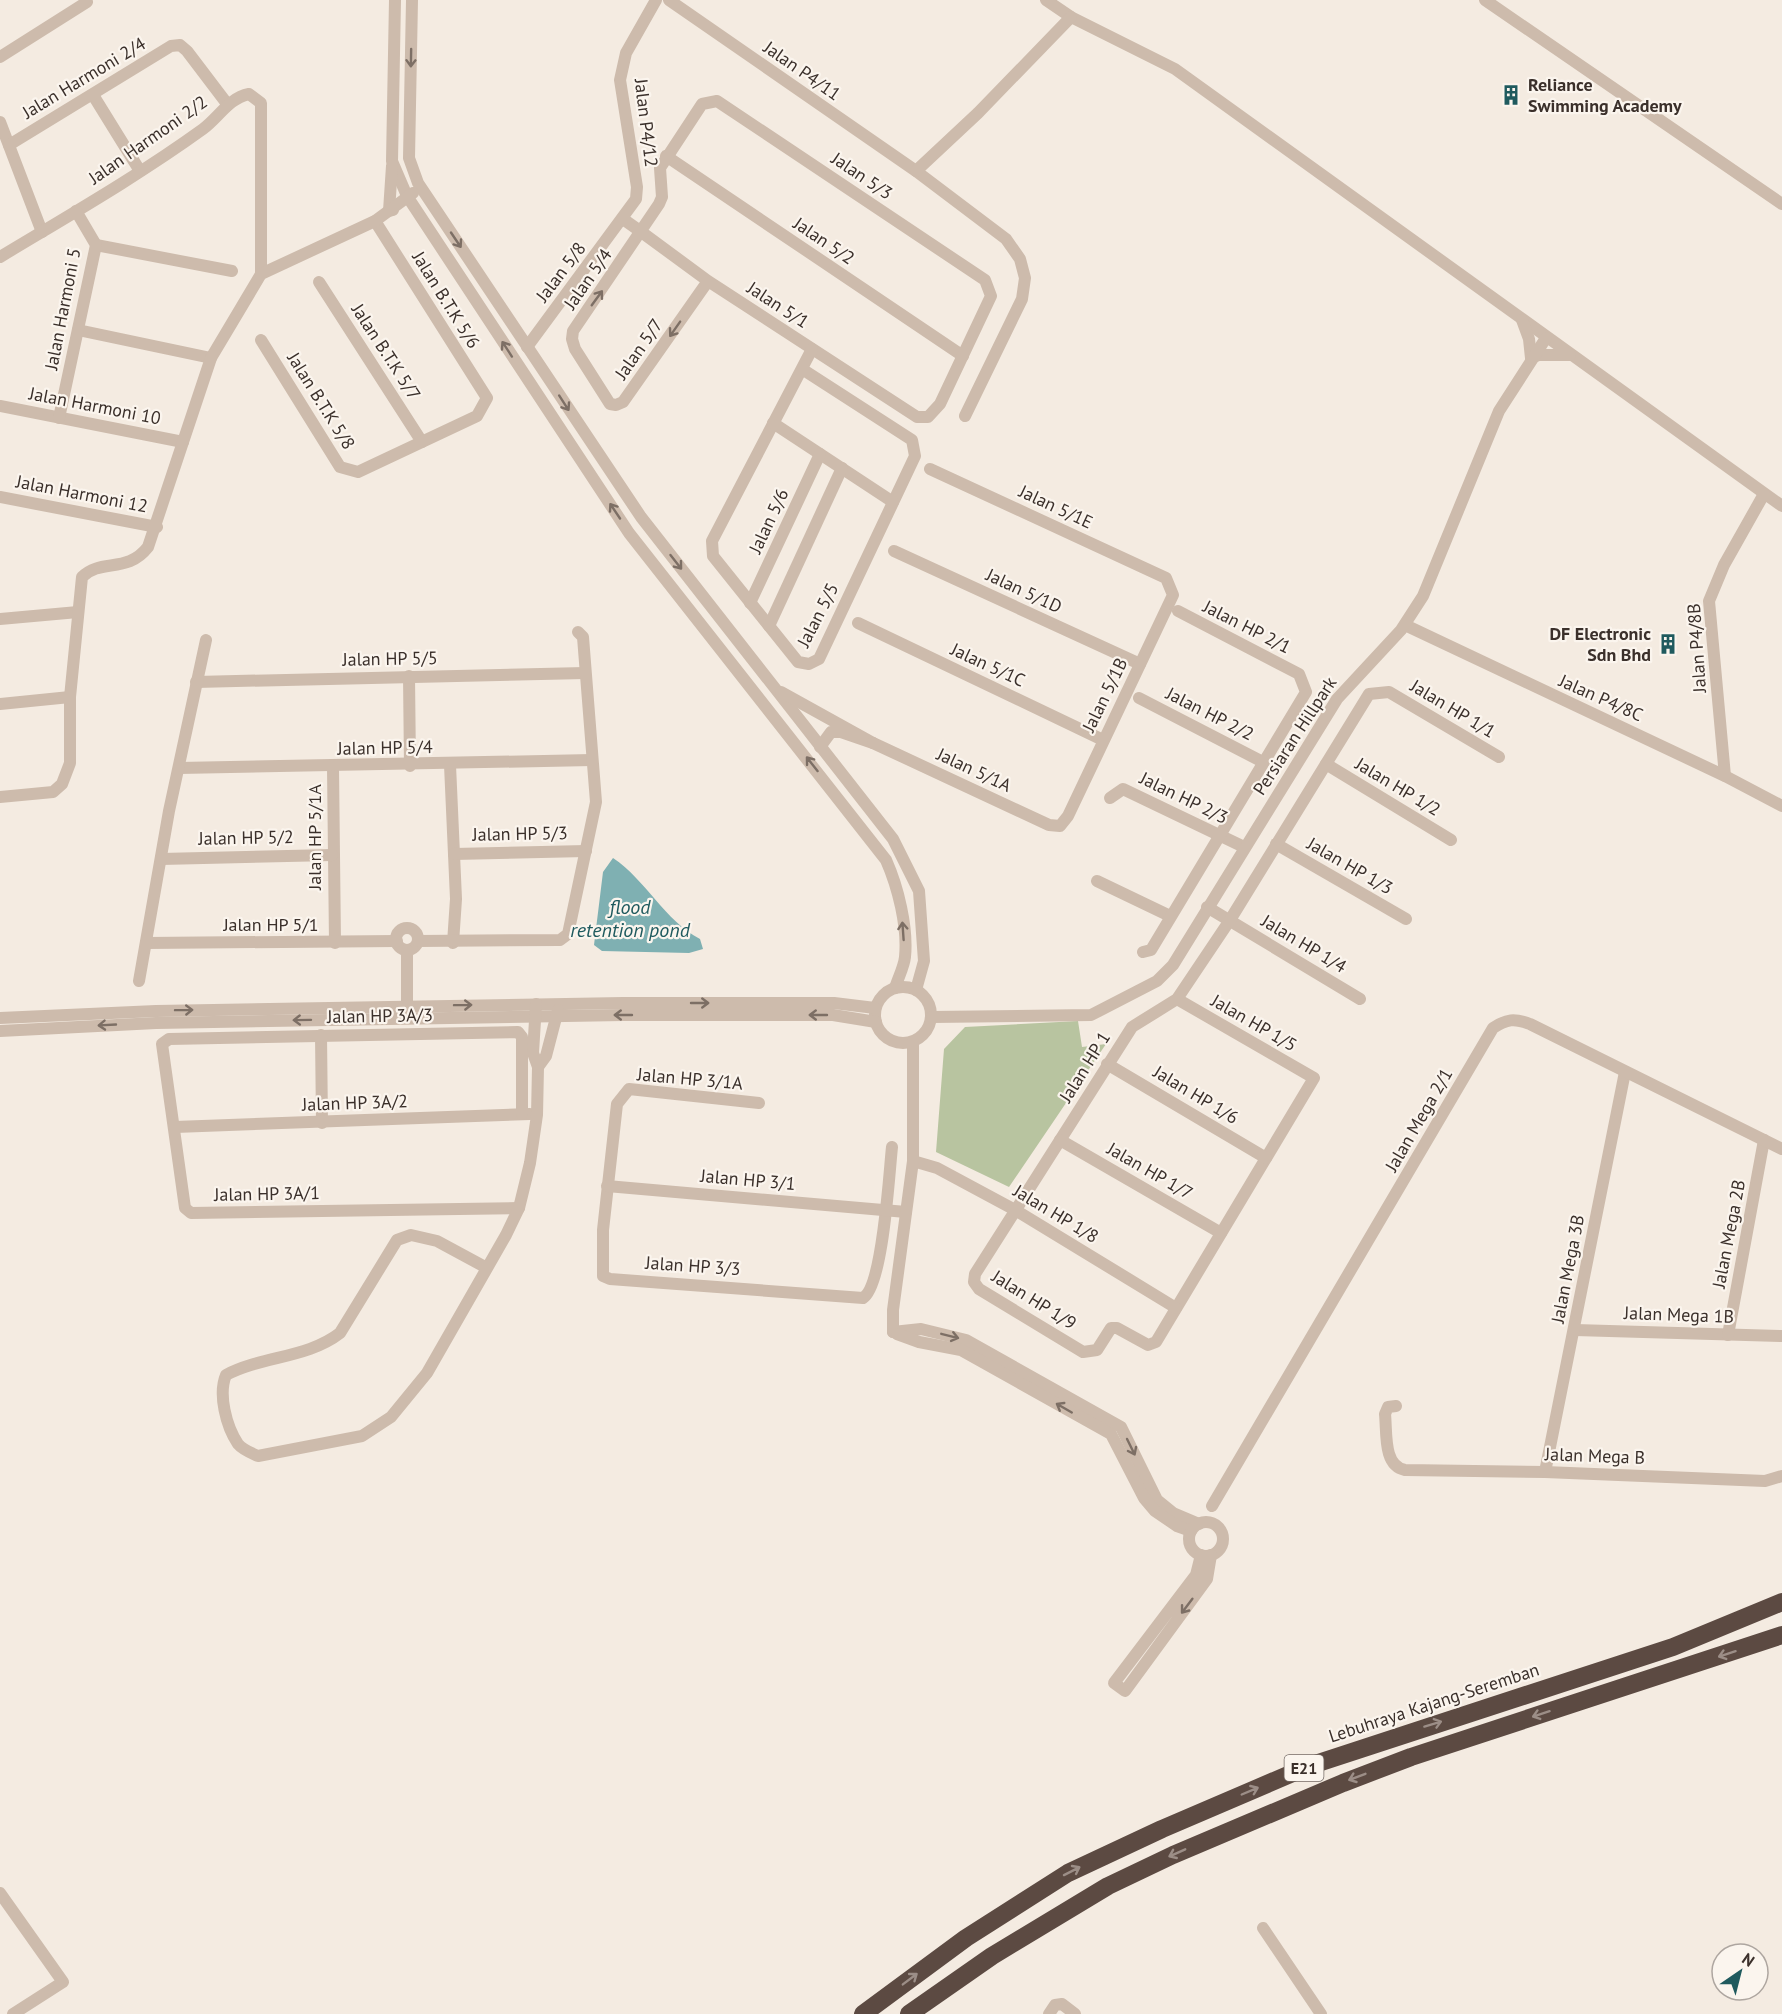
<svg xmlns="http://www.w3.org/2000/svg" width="1782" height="2014" font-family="'PT Sans',sans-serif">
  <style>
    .green { fill: #b8c4a0 }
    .water { fill: #7fb0b2 }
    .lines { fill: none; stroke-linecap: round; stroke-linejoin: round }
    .minor { stroke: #cdbbac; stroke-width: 12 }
    .highway { stroke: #5c4a42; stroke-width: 18 }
    .oneway { stroke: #7d6f65 }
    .oneway2 { stroke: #9c8e87 }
    .labels { text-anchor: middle; stroke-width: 4.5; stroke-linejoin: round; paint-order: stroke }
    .shield { fill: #fbf5ee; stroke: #756b66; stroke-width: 1.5 }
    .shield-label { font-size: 16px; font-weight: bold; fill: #3b302b }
    .street-label { font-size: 18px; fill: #3b302b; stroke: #fbf5ee }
    .poi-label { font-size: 18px; font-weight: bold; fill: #3b302b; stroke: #fbf5ee; text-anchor: start }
    .water-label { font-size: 20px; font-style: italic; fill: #1f5a5e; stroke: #fbf5ee }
  </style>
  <rect width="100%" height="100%" fill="#f4ebe1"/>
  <path class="green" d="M1078,1021L1082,1047L1106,1044L1009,1187L936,1152L944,1049L965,1027Z"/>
  <path class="water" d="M613,858C646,880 665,921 700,939L703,949L689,953L602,951L594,945L603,872Z"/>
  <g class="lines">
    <g class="minor">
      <path d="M395,0L392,161L407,196L629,533L886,860C898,887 908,927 905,957C904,967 898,978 895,988"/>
      <path d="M412,0L409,158L418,183L641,517L893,839L919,891L924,961L916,990"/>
      <path d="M669,0L916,171L1006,239L1020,259L1025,278L1022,299L965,416"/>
      <path d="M1046,0L1071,17L1175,69L1782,506"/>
      <path d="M1485,0L1782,204"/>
      <path d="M0,57L87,2"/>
      <path d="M93,95L140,171"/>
      <path d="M0,122L42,232"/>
      <path d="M9,145L171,46L180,45L187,51L228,105"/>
      <path d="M666,156L963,356"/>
      <path d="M392,166L389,211L393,210"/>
      <path d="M916,171L978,113L1071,17"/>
      <path d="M623,219L640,231L708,281L917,417H928L940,404L991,296L985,280L717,101L702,104L660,168L662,197L659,204L573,331L572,339L575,349L610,404L616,405L623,402L708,281"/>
      <path d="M96,245L232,271"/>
      <path d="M0,257C68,216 138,176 203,129C219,117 229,98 249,94L261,103V274"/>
      <path d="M319,282L422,442"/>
      <path d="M1522,320L1529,339L1531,358L1539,355H1570"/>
      <path d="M78,330L211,358"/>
      <path d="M261,340L340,467L358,472L477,416L487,398L375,221"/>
      <path d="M527,347L636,199L637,187L620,80L626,53L656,0"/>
      <path d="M802,369L912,440L915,456L819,659L809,664L798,662L713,556L712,541C745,477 778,413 812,349"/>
      <path d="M0,406L183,442"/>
      <path d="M59,418L96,245L76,211"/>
      <path d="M773,423L893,502"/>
      <path d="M0,497L157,527"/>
      <path d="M894,551L1140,664"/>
      <path d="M750,603L820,454"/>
      <path d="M0,619L78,612"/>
      <path d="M858,623L1103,740"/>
      <path d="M1405,625L1725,776L1782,806"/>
      <path d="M769,626L842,468"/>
      <path d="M409,676L410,766"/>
      <path d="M196,682L585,673"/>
      <path d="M781,692L873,743L841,732H831L820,747"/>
      <path d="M1139,698L1263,762"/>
      <path d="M0,704L70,697"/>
      <path d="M873,743L1049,825L1060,826L1068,816L1173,595L1166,578L930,469"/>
      <path d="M1326,764L1451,840"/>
      <path d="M450,765L456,899L453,943"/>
      <path d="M333,767L335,943"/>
      <path d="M179,768L592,760"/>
      <path d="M1725,776L1709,601L1724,565L1764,494"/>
      <path d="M0,797L53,792L62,784L70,763V697L82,577C101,558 127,574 148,547L211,358L261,274L375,221L413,193"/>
      <path d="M1110,798L1123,789L1244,847"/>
      <path d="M1276,844L1406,919"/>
      <path d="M454,854L586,851"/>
      <path d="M161,859L332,855"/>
      <path d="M1097,881L1170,916"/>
      <path d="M1207,907L1360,999"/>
      <circle cx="407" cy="939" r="11"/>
      <path d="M418,941L560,940L568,934L596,802L583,637L578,632"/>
      <path d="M146,943L397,941"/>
      <path d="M1143,952L1151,950L1306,692L1299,674L1178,611"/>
      <path d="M139,981L169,811L206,640"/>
      <circle cx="903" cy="1015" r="28"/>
      <path d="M1177,999L1314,1078L1156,1342L1148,1345L1117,1328H1111L1097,1350L1083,1352L979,1289L974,1282L975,1274L1132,1027L1177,999L1230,920L1369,694L1389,692L1499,757"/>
      <path d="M407,1012V950"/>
      <path d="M932,1017L1091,1015L1157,981L1173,965L1337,699L1401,630L1423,596L1499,411L1546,338"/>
      <path d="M0,1018L156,1011L623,1003H834L875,1008"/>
      <path d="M0,1031L156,1023L623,1015H833L876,1022"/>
      <path d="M321,1035L322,1123"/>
      <path d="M1107,1064L1266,1158"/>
      <path d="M538,1067L546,1056L558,1010"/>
      <path d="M759,1103L629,1089L617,1104L603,1230V1276L610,1279L863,1298C883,1286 889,1174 892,1147"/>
      <path d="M175,1127L530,1114"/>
      <path d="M1060,1140L1221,1233"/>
      <path d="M913,1161L937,1168L1017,1211L1176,1308"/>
      <path d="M607,1186L906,1212"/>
      <path d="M519,1208L191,1213L185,1208L162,1044L169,1039L518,1032L522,1037V1114"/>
      <path d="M487,1268L437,1241L411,1235L397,1240L340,1333C308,1358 262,1356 226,1375C218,1394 226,1426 238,1444C243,1450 251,1453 258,1456L362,1436L391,1417L427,1373L506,1235L519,1208L530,1163L537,1115L538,1067L533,1053L536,1004"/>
      <path d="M1575,1330L1782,1336"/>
      <path d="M893,1332L921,1329L966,1340L1121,1427L1157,1500L1173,1513L1199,1524"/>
      <path d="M893,1332V1310L913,1161V1042"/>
      <path d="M897,1334L919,1342L961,1350L1111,1434L1144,1498L1155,1511L1177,1526L1191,1531"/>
      <path d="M1728,1335L1764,1140"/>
      <path d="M1396,1406L1388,1407L1385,1414C1387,1433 1383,1466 1405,1470L1545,1472L1765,1481L1782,1476"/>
      <path d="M1545,1472L1625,1072"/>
      <path d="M1212,1506L1493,1028C1507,1019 1514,1018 1530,1024L1782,1149"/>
      <circle cx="1206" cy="1539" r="17"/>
      <path d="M1201,1555L1196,1575L1114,1683L1125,1691L1207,1579L1211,1555"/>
      <path d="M0,1893L63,1982L13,2014"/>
      <path d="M1263,1928L1321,2014"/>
      <path d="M1049,2014L1055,2005L1062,2004L1075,2014"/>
    </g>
    <g class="highway">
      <path d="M863,2014L966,1938L1068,1873L1162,1829L1309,1766L1673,1647L1782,1602"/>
      <path d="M909,2014L992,1956L1108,1886L1173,1855L1343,1783L1411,1757L1782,1635"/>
    </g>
  </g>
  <defs><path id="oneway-shaft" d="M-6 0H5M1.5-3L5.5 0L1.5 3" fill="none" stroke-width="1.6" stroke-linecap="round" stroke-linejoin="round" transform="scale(1.5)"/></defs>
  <g class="oneway">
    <use href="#oneway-shaft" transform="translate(411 58) rotate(91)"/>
    <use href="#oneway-shaft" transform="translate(456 240) rotate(56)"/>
    <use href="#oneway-shaft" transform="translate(597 298) rotate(-54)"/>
    <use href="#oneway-shaft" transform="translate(675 329) rotate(125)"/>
    <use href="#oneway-shaft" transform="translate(507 349) rotate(-123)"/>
    <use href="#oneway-shaft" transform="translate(564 403) rotate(57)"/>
    <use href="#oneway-shaft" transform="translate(615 511) rotate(-124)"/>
    <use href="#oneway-shaft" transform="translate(676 562) rotate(52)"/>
    <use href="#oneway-shaft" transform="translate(812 764) rotate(-128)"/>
    <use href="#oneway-shaft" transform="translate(903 931) rotate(-94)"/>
    <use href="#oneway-shaft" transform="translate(700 1003)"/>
    <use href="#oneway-shaft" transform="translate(463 1005) rotate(-1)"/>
    <use href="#oneway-shaft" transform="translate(184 1010) rotate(-1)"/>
    <use href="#oneway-shaft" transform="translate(623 1015) rotate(180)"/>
    <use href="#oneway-shaft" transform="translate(818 1015) rotate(180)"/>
    <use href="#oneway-shaft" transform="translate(302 1020) rotate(179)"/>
    <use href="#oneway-shaft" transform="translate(107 1025) rotate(177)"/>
    <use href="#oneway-shaft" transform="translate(950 1336) rotate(14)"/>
    <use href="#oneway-shaft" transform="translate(1064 1408) rotate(-150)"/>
    <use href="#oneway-shaft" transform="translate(1131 1447) rotate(64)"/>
    <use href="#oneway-shaft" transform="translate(1187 1606) rotate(127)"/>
  </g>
  <g class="oneway2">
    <use href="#oneway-shaft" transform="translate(1727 1654) rotate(162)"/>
    <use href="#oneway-shaft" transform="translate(1541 1714) rotate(162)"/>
    <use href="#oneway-shaft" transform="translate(1433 1724) rotate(-17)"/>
    <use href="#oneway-shaft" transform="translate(1357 1777) rotate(159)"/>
    <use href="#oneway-shaft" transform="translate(1250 1791) rotate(-23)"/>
    <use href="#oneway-shaft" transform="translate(1177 1853) rotate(156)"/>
    <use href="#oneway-shaft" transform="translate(1072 1871) rotate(-27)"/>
    <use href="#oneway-shaft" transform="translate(910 1979) rotate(-37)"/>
  </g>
  <defs>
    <g id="building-bare" transform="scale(1.62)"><path d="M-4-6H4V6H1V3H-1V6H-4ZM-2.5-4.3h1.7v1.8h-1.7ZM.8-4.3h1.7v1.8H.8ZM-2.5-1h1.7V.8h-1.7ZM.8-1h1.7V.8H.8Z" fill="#1f5a5e" stroke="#fbf5ee" stroke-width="2.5" paint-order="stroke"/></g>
  </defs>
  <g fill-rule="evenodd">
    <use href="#building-bare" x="1511" y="95"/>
    <use href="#building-bare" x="1668" y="644"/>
  </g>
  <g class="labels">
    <rect class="shield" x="1284.5" y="1755" width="39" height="26" rx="4.5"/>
    <g class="shield-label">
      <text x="1304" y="1774">E21</text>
    </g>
    <g class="street-label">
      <text transform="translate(802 71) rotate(35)" y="6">Jalan P4/11</text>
      <text transform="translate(84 78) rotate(-31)" y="6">Jalan Harmoni 2/4</text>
      <text transform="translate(646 123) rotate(83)" y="6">Jalan P4/12</text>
      <text transform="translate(148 140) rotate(-35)" y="6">Jalan Harmoni 2/2</text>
      <text transform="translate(862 176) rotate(34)" y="6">Jalan 5/3</text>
      <text transform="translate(824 241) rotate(34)" y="6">Jalan 5/2</text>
      <text transform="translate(561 272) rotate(-53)" y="6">Jalan 5/8</text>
      <text transform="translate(588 279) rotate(-55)" y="6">Jalan 5/4</text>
      <text transform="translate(446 300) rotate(58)" y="6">Jalan B.T.K 5/6</text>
      <text transform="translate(778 305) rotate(33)" y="6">Jalan 5/1</text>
      <text transform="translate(63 309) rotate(-79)" y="6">Jalan Harmoni 5</text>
      <text transform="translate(639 349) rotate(-55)" y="6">Jalan 5/7</text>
      <text transform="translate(386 352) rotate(57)" y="6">Jalan B.T.K 5/7</text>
      <text transform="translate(321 401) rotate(58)" y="6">Jalan B.T.K 5/8</text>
      <text transform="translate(95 406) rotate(11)" y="6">Jalan Harmoni 10</text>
      <text transform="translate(82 494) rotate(11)" y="6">Jalan Harmoni 12</text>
      <text transform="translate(1056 507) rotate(25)" y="6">Jalan 5/1E</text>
      <text transform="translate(769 521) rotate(-65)" y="6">Jalan 5/6</text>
      <text transform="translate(1024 591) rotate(25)" y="6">Jalan 5/1D</text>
      <text transform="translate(818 615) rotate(-63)" y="6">Jalan 5/5</text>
      <text transform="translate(1247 627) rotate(27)" y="6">Jalan HP 2/1</text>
      <text transform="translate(1697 648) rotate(-94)" y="6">Jalan P4/8B</text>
      <text transform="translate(390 659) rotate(-1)" y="6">Jalan HP 5/5</text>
      <text transform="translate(988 665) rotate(25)" y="6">Jalan 5/1C</text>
      <text transform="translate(1105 695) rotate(-64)" y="6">Jalan 5/1B</text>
      <text transform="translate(1601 698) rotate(24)" y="6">Jalan P4/8C</text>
      <text transform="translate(1453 709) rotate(31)" y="6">Jalan HP 1/1</text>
      <text transform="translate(1210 714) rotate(27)" y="6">Jalan HP 2/2</text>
      <text transform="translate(1295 736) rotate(-57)" y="6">Persiaran Hillpark</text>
      <text transform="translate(385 748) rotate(-1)" y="6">Jalan HP 5/4</text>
      <text transform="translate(974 770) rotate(25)" y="6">Jalan 5/1A</text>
      <text transform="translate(1398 787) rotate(31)" y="6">Jalan HP 1/2</text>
      <text transform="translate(1184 798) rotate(26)" y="6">Jalan HP 2/3</text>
      <text transform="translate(520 834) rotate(-1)" y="6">Jalan HP 5/3</text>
      <text transform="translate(315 837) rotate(-90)" y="6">Jalan HP 5/1A</text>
      <text transform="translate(246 838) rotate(-1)" y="6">Jalan HP 5/2</text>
      <text transform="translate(1350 866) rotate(30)" y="6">Jalan HP 1/3</text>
      <text x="271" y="931">Jalan HP 5/1</text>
      <text transform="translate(1304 944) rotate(31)" y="6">Jalan HP 1/4</text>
      <text transform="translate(380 1016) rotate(-1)" y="6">Jalan HP 3A/3</text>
      <text transform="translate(1254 1023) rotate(30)" y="6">Jalan HP 1/5</text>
      <text transform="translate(1085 1067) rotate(-58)" y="6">Jalan HP 1</text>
      <text transform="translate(690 1079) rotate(5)" y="6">Jalan HP 3/1A</text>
      <text transform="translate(1196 1095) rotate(31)" y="6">Jalan HP 1/6</text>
      <text transform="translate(355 1103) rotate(-2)" y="6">Jalan HP 3A/2</text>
      <text transform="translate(1419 1120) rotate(-60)" y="6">Jalan Mega 2/1</text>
      <text transform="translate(1150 1171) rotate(30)" y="6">Jalan HP 1/7</text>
      <text transform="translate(748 1180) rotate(5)" y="6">Jalan HP 3/1</text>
      <text transform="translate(267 1194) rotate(-1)" y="6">Jalan HP 3A/1</text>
      <text transform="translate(1056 1214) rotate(31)" y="6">Jalan HP 1/8</text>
      <text transform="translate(1729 1234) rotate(-79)" y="6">Jalan Mega 2B</text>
      <text transform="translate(693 1266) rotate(4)" y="6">Jalan HP 3/3</text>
      <text transform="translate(1568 1269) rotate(-79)" y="6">Jalan Mega 3B</text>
      <text transform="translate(1034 1300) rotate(32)" y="6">Jalan HP 1/9</text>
      <text transform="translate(1679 1315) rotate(2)" y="6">Jalan Mega 1B</text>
      <text transform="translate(1595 1456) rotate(2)" y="6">Jalan Mega B</text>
      <text transform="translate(1434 1703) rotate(-18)" y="6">Lebuhraya Kajang-Seremban</text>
    </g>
    <g class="poi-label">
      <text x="1528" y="91">Reliance<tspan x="1528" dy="21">Swimming Academy</tspan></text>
      <text x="1651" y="640" text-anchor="end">DF Electronic<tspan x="1651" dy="21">Sdn Bhd</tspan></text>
    </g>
    <g class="water-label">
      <text x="630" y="914">flood<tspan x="630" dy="23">retention pond</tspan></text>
    </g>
  </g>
  <g transform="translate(1740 1972) rotate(35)"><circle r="28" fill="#fbf5ee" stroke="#aea6a0" stroke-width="1.5"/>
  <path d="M0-4.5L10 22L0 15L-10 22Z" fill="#1f5a5e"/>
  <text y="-9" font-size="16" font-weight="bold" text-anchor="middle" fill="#3b302b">N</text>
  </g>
</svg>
